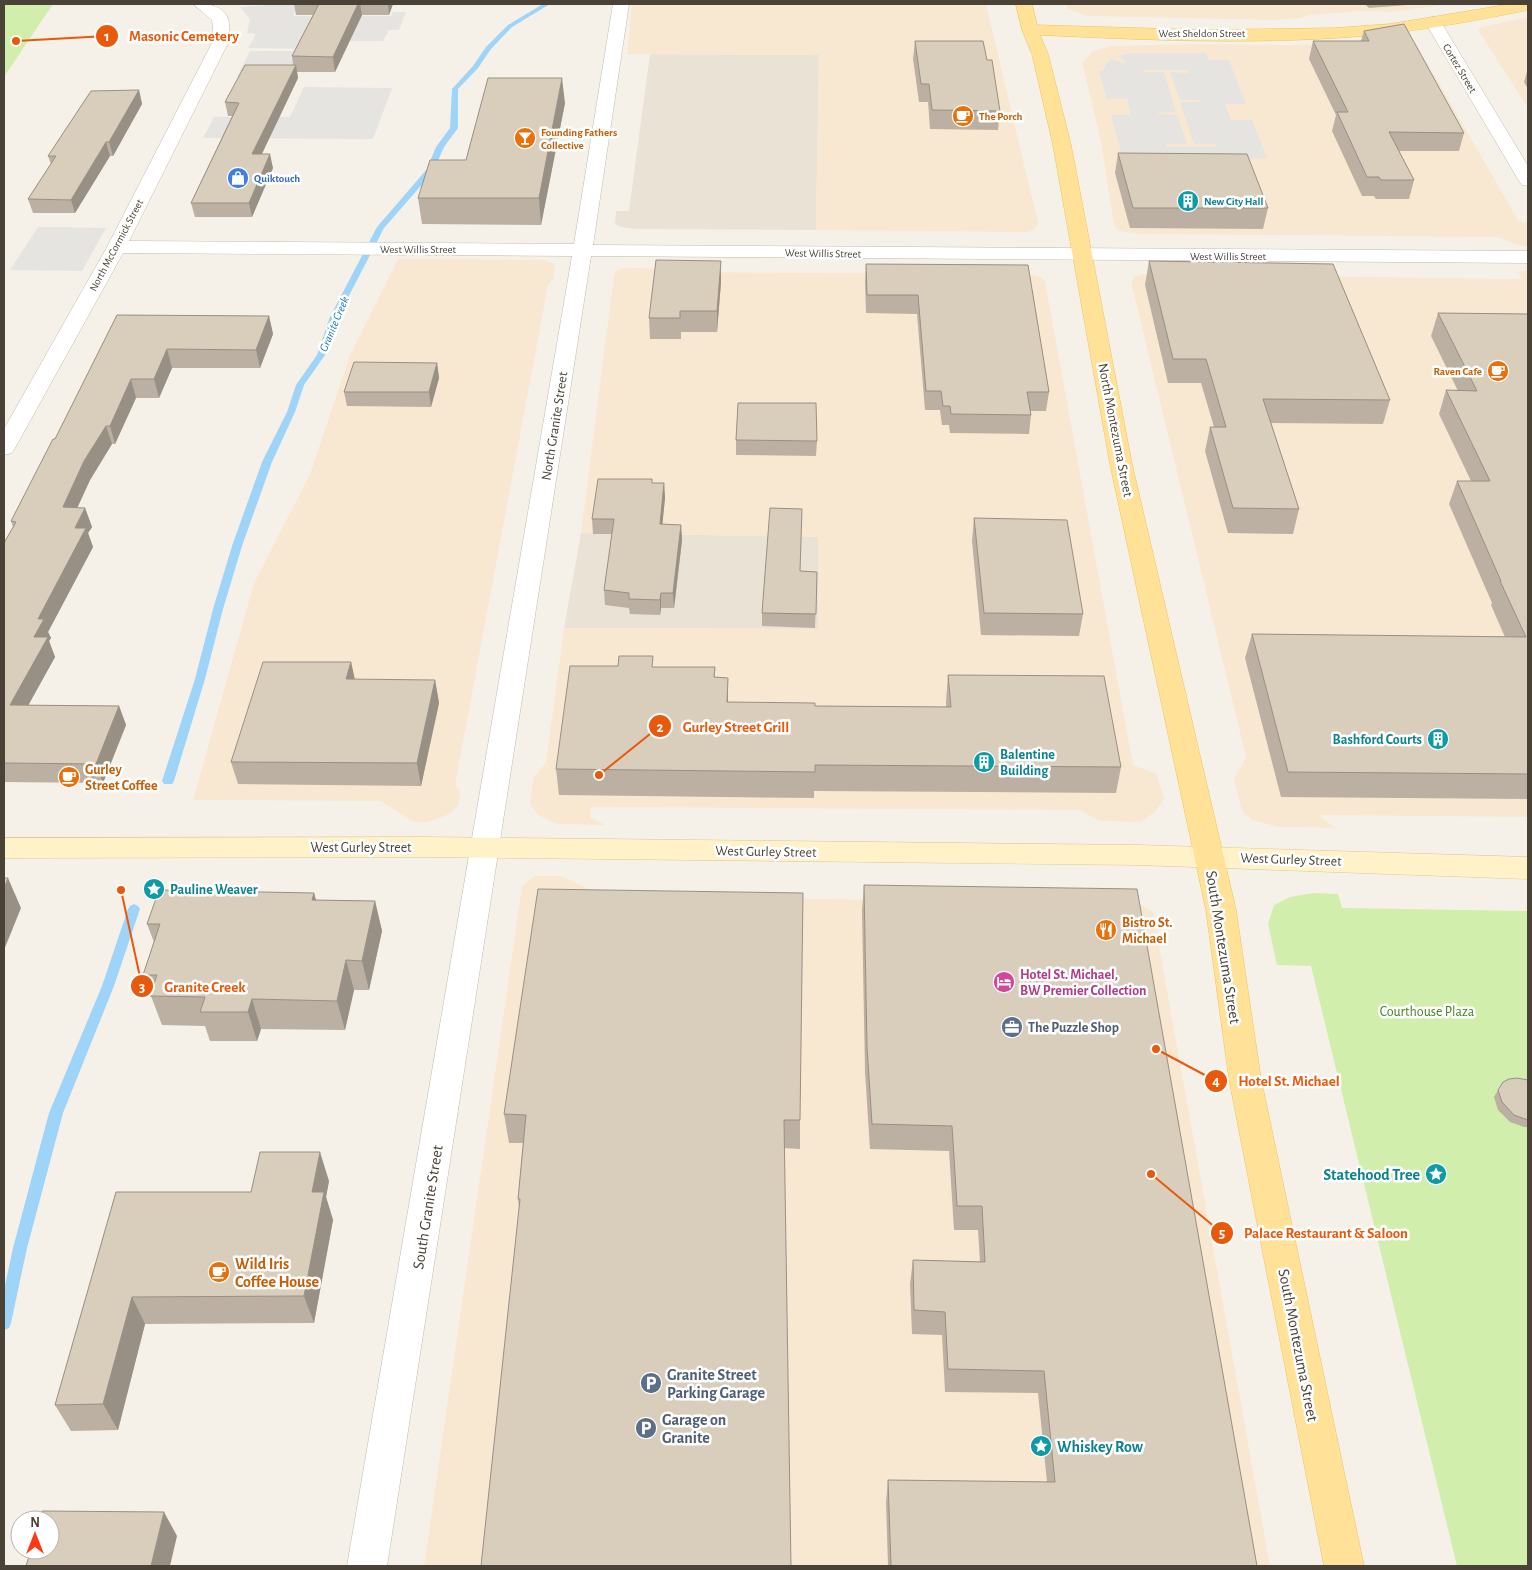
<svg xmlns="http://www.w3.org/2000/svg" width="1532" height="1570" font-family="'Alegreya Sans',sans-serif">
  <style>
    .residential { fill: #eae3d5 }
    .commercial { fill: #f9e8d1 }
    .green { fill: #d1eead }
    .parking { fill: #e6e4e0; fill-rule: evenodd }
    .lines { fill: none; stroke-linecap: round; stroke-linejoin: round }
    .stream { fill: #9ed4f8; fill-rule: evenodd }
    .street-casing { stroke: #c2b9a9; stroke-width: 1 }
    .secondary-casing { stroke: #dac693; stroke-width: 1 }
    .primary-casing { stroke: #f0c35b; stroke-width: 1 }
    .street { fill: #fff; fill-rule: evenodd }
    .secondary { fill: #fff2c8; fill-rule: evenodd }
    .primary { fill: #ffe197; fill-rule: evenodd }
    .wall { fill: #bbb0a2 }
    .shaded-wall { fill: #989084 }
    .building { fill: #d9cdbc; stroke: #989084 }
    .labels { text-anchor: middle; stroke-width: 5; stroke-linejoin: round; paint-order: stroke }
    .far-street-label { font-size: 11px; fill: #4a4236; stroke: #fff }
    .far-food-label { font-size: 11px; font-weight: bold; fill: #c56008; stroke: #fff; text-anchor: start }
    .far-shop-label { font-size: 11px; font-weight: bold; fill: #366cbe; stroke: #fff; text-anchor: start }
    .far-culture-label { font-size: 11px; font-weight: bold; fill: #0d838f; stroke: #fff; text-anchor: start }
    .far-water-label { font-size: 12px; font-style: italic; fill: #217ab9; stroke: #fff }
    .street-label { font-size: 14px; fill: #4a4236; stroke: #fff }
    .culture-label { font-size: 14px; font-weight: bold; fill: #0d838f; stroke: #fff; text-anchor: start }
    .food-label { font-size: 14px; font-weight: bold; fill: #c56008; stroke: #fff; text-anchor: start }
    .hotel-label { font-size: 14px; font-weight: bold; fill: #b23c85; stroke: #fff; text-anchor: start }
    .park-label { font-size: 14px; fill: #478322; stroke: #fff }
    .service-label { font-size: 14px; font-weight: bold; fill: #4e5e75; stroke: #fff; text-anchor: start }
    .near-street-label { font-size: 16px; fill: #4a4236; stroke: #fff }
    .near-culture-label { font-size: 16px; font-weight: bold; fill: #0d838f; stroke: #fff; text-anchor: end }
    .near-food-label { font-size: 16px; font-weight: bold; fill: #c56008; stroke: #fff; text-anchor: start }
    .near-service-label { font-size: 16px; font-weight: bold; fill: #4e5e75; stroke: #fff; text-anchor: start }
    .leader { fill: none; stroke: #e8590c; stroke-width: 2 }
    .callout-dot { fill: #e8590c; stroke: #fff; stroke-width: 2 }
    .mark-label { font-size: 15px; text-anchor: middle; font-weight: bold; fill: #fff }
    .callout-label { font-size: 15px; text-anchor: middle; font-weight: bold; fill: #e8590c; stroke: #fff; stroke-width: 5; stroke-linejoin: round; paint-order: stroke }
  </style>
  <rect width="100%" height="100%" fill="#f6f1e8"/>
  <g class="residential">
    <path d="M650,54L819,55L816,230L635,229L621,227L615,224L616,211H629Z"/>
    <path d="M581,533L818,537V629L564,628Z"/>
  </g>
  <g class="commercial">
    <path d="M632,4H986L1038,223L1035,229L1028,232L816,230L819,55L627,54Z"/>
    <path d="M1065,4H1449L1394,12L1365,11L1309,15L1300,18L1275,20L1087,16L1068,9Z"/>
    <path d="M1528,17V108L1478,30L1481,27Z"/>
    <path d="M1393,40L1417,45L1518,220L1525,223L1528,220V246H1520L1497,237L1141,234L1119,231L1114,226L1101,141L1082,63L1093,51L1110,46L1191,44L1301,45Z"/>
    <path d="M398,259L543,260L553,263L555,266L553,280L548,285L455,785L460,791L459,804L450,814L428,822H414L380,801L193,800L254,583L310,474L350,355Z"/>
    <path d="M625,268H647L661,272L1030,274L1040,277L1045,281L1133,765L1157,774L1164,799L1156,811L1141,822L1100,821L1079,810L591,807L590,817L605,825L557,824L538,815L530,804L533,778L546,763L564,628L818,629V537L581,533L614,275L617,270Z"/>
    <path d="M1518,271H1528V817L1318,815L1336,828L1279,827L1252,820L1242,811L1234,780L1246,757L1131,282L1135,276L1142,274L1522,279Z"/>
    <path d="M535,876H560L605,896L1140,904L1153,912L1270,1566H424L522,886Z"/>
  </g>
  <g class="green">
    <path d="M4,4H53L4,77Z"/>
    <path d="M1314,893L1338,894L1342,908L1528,911V1566H1457L1311,966L1277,965L1268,924L1274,905L1290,897Z"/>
  </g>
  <g class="parking">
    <path d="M283,4H298L293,16H391L393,12H406L399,30H389L383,41H308L304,49L248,48L256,34L247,33L250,19L240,7Z"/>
    <path d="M250,51H302L290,76H237Z"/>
    <path d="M1129,53H1206L1209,60H1229L1246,104H1225L1231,120H1252L1267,158L1124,163L1111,115H1131L1127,99H1107L1099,71H1103L1106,63L1112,59L1124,63L1127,62L1118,56ZM1143,70H1188L1189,73L1170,72L1180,100H1199L1200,102H1180L1194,144H1215L1216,147H1167L1166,144H1187L1177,115L1158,114L1157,113L1176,112L1164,72H1144Z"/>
    <path d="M304,87L392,88L373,139L203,138L214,117H290Z"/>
    <path d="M38,227H46L106,228L82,271L10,270Z"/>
  </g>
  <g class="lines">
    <g class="stream">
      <path d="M543,4H550L512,27L491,49L478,68L458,89V128L444,147L433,172L384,228L338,317L325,355L304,385L295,412L272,462L242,546L223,609L205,679L174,781L172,784H164L162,781L195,679L213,609L232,546L262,462L287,412L296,385L317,355L330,317L377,227L427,169L436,147L450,128L452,89L473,66L486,47L508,25Z"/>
      <path d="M134,904L138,906L140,909L114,986L63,1113L27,1248L11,1323L9,1328L4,1330V1290L13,1248L49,1113L102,986L128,909L130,906Z"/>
    </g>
    <g class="street-casing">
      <g id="street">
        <path d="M193,4C205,3 224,5 228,19C230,25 229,33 230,39L129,241L574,244L613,4H629L593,245L1528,251V263L591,256L387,1566H347L572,256L123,253L15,448L12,453L4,455V429L107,247L214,39L212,20Z"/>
        <path d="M1433,17L1439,19L1441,22L1528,166V186L1522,185L1519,181L1425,22L1427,19Z"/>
      </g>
    </g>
    <g class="secondary-casing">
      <path id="secondary" d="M425,837L1138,845L1528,857V879L1138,865L425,857L4,858V838Z"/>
    </g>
    <g class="primary-casing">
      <path id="primary" d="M1016,4H1032L1037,25L1203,30L1335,28L1390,24L1511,4H1528V10C1474,21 1419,31 1363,36C1256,45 1147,40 1040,35L1048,54L1071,145L1132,464L1236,910L1261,1079L1364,1566H1324L1229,1079L1206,910L1110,464L1053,145L1032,54L1022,30Z"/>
    </g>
    <use href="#street" class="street"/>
    <use href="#secondary" class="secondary"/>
    <use href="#primary" class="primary"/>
  </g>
  <g class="wall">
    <path d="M294,4H393L389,15H362L335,72H297L298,78L262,154L273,168L252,217H195L191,203L232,116H228L225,102L293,65L292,56L313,15H296Z"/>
    <path d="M1365,4H1420L1369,8Z"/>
    <path d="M1364,31L1464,133L1459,151H1399L1414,180L1409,199H1376L1374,196H1362L1332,131L1336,115L1309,59L1313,41H1361Z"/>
    <path d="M915,41L987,60L1000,111L998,130L930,129L928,102H919L913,59Z"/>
    <path d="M1528,68V89L1524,82Z"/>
    <path d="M139,90L142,104L113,156H110L75,213H33L28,199L51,164L48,156Z"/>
    <path d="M565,103L541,225L422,224L418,198Z"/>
    <path d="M1118,153L1268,208L1263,229L1130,228L1115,173Z"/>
    <path d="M721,261V282L717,332H681V339H650L649,318Z"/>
    <path d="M1149,261L1390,400L1383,424L1271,423L1299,509L1293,534L1228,533L1205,451L1210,427H1214L1201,383H1168L1145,285Z"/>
    <path d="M866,264L1028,265L1049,392L1046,411H1030L1031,415L1029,434L950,433L949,425H942L940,410H925L917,314L866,313L865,282Z"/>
    <path d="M1438,313L1528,314V799L1281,797L1245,658L1252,634L1505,637L1491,605L1492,603L1449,504L1457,481H1471L1439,414L1446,390L1458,391L1431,336Z"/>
    <path d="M117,315L269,316L273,334L260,368H172L159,398H136L115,444H112L90,480L77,508H85L92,527L88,533L93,547L48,632L51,638L49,641L55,657L28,705L119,706L126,725L103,783L4,782V543L13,527L11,521L55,439Z"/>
    <path d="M437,363L439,378L431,407L347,406L344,392Z"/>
    <path d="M736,440L817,441L816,456L736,455Z"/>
    <path d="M653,483H664L665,498L662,524L681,525L682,540L674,608H661L660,615L630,614L629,608L605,605L604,590L612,534H593L592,519Z"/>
    <path d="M974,518L1083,614L1079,636L981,635L972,541Z"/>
    <path d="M800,571L817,572L815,628L762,626V613Z"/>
    <path d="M351,662L355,680H435L439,703L421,786L238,784L231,762Z"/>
    <path d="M653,667H715V677L728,678V702L815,706L946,707V701L948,675L1121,767L1116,793L814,791V798L559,795L556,769Z"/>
    <path d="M864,885L1257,1566H888L886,1502L888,1480L1047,1482L1038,1393L945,1392L942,1335L912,1334L910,1284L913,1260L980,1262L978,1230H954L949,1151L870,1149L865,1072L862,911Z"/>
    <path d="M314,893L316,900L375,901L382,931L369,990H354L345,1030L261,1029L257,1041H210L205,1026L162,1025L143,975L154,942L147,924Z"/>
    <path d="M1528,1080V1127H1524L1510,1122L1498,1110L1494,1097L1498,1090Z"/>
    <path d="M504,1114L800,1120V1149L784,1148L519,1207L518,1199L523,1143H509Z"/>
    <path d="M329,1181L326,1197L333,1220L314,1323L145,1324L118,1430L71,1431L55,1405L116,1192H251Z"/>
  </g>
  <g class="shaded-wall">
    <path d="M358,4H360L362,15L335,72L333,57Z"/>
    <path d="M388,4H393L389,15Z"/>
    <path d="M296,65L298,78L255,168L252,154Z"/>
    <path d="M562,78L565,103L541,225L539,198Z"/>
    <path d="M139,90L142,104L113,156L109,142Z"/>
    <path d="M106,142L110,156L75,213L71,200Z"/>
    <path d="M270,154L273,168L252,217L249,203Z"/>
    <path d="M721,261V282L717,332V311Z"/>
    <path d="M269,316L273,334L260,368L256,350Z"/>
    <path d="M167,349L172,368L159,398L154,379Z"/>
    <path d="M437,363L439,378L431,407L429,392Z"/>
    <path d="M131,379L136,398L115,444L110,426Z"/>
    <path d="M106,426L112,444L90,480L69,526L63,507L84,461Z"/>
    <path d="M664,483L665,498L661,539L660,524Z"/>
    <path d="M85,508L92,527L88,533L93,547L48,632L51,638L49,641L55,657L18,724L10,705L34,637L38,619L75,528Z"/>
    <path d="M681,525L682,540L674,608L673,593Z"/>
    <path d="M661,593V608L660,615V600Z"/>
    <path d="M351,662L356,685L346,679Z"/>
    <path d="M728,678V704L727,702Z"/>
    <path d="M435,680L439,703L421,786L417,763Z"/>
    <path d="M119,706L126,725L103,783L96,764Z"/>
    <path d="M8,878L21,908L4,950V889Z"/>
    <path d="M314,893L322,922L312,900Z"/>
    <path d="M375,901L382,931L369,990L362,961Z"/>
    <path d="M346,960L354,990L345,1030L337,1001Z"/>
    <path d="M252,999L261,1029L257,1041L248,1012Z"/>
    <path d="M320,1152L329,1181L326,1197L333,1220L314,1323L304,1296L312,1192Z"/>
    <path d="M132,1297L145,1324L118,1430L103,1404Z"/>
    <path d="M164,1512L177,1536L170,1566H151Z"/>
  </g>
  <g class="building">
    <path d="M319,4H358L333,57L292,56Z"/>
    <path d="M1404,24L1464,133L1389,132L1414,180H1381L1379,177H1367L1337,112H1348L1313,41H1369L1364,31Z"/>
    <path d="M915,41H983L987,60H992L1000,111L932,110L929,84H921Z"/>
    <path d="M245,65H296L252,154H270L249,203H191L239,103L225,102Z"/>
    <path d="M488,78H562L539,198H418L430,160H466Z"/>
    <path d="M139,90L109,142H106L71,200L28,199L56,156H48L91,91Z"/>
    <path d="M1118,153L1247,154L1268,208H1133Z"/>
    <path d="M656,260L721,261L717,311H680V318H649Z"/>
    <path d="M1149,261L1333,264L1390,400L1263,399L1299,509L1233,508L1210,427H1226L1206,359H1173Z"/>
    <path d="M866,264L1028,265L1049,392H1027L1031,415L951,414L950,406H943L941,391H926L918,295H867Z"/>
    <path d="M1438,313L1528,314V774L1288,772L1252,634L1526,637L1500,581H1501L1457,481H1490L1446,390L1477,391Z"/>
    <path d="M117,315L269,316L256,350L167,349L154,379H131L110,426H106L84,461L63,507L85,508L75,528H86L38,619H44L34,637H48L10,705L119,706L96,764L4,763V543L16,522L11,521L53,439H55Z"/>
    <path d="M354,362L437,363L429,392H344Z"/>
    <path d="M738,403H816L817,441L736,440Z"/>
    <path d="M598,479H652V483H664L660,524L681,525L673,593H661L660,600L629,599V593L604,590L614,519H592Z"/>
    <path d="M770,508L802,509L800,571L817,572L816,614L762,613Z"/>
    <path d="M974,518L1067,520L1083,614L984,613Z"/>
    <path d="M619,656H653L652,667H715L714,677L728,678L727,702L815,703V706L951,707L948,675L1104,676L1121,767L815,765V772L556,769L570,666H618Z"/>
    <path d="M263,662H351L346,679L435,680L417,763L231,762Z"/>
    <path d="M4,878H8L4,889Z"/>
    <path d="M864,885L1137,889L1257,1566H891L888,1480L1055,1482L1044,1371L948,1369L945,1312L914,1310L913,1260L985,1262L982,1206H957L952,1126L872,1124L867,1047Z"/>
    <path d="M538,889L803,893L800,1120H784L791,1566H481L520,1199H518L526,1115L504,1114Z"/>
    <path d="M159,890L314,893L312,900L375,901L362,961L346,960L337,1001L252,999L248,1012H200L205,997L150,996L157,975H143L160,924H147Z"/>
    <path d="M1517,1078L1528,1080V1120L1514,1115L1502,1102L1498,1090L1503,1082L1509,1079Z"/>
    <path d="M260,1152H320L312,1192H324L304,1296L132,1297L103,1404L55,1405L116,1192H251Z"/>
    <path d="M42,1511L164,1512L151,1566H26L31,1550H50V1520H40Z"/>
  </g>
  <defs>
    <g id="cafe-disc" transform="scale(1.125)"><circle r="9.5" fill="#e8710a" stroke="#fff"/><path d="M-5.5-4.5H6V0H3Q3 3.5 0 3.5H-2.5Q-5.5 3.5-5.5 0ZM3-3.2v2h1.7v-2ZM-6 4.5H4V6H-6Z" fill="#fff"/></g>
    <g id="bar-disc" transform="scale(1.125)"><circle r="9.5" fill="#e8710a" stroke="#fff"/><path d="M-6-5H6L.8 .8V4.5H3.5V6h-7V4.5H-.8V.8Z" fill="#fff"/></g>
    <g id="shop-disc" transform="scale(1.125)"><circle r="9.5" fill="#3f7fe0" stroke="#fff"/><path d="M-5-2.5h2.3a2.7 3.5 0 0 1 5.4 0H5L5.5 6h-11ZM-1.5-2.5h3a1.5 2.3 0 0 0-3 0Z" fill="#fff"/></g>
    <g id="building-disc" transform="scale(1.125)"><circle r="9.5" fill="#0f9aa8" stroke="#fff"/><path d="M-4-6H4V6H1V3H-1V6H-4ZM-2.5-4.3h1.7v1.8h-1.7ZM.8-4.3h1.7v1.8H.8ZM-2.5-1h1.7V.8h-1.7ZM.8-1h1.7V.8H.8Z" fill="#fff"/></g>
    <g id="sight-disc" transform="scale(1.125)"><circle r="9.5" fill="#0f9aa8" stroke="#fff"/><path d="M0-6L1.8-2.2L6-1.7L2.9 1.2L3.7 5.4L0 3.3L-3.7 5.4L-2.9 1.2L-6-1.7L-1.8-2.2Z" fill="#fff"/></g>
    <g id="restaurant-disc" transform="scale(1.125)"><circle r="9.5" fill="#e8710a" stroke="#fff"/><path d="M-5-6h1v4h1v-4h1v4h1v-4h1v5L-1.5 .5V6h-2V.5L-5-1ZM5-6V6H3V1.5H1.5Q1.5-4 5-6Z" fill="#fff"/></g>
    <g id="hotel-disc" transform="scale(1.125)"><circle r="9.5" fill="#d1479c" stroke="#fff"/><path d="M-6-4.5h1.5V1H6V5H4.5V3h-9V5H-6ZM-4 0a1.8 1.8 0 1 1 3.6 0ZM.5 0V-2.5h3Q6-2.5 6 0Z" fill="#fff"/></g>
    <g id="office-disc" transform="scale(1.125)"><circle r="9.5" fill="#5c6f8a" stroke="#fff"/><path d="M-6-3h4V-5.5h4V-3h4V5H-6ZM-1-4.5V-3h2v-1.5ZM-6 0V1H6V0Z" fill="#fff"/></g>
    <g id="parking-disc" transform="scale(1.125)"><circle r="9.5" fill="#5c6f8a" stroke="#fff"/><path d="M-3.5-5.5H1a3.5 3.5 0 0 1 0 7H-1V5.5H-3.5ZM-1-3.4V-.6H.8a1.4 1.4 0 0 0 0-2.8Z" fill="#fff"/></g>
  </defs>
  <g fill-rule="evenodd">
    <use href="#cafe-disc" x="963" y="116"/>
    <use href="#bar-disc" x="525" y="138"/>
    <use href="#shop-disc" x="238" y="178"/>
    <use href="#building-disc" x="1188" y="201"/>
    <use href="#cafe-disc" x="1498" y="371"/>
    <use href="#building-disc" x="1438" y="739"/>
    <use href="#building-disc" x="984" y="762"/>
    <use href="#cafe-disc" x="69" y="777"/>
    <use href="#sight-disc" x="154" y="889"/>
    <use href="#restaurant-disc" x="1106" y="930"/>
    <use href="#hotel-disc" x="1004" y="982"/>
    <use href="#office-disc" x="1012" y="1027"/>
    <use href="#sight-disc" x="1436" y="1174"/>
    <use href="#cafe-disc" x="219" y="1272"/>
    <use href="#parking-disc" x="651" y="1383"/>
    <use href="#parking-disc" x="646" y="1428"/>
    <use href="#sight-disc" x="1041" y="1446"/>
  </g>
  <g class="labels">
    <g class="far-street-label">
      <text x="1202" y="37">West Sheldon Street</text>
      <text transform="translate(1460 68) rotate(59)" y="4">Cortez Street</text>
      <text transform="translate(116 245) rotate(-62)" y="4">North McCormick Street</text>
      <text x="418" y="253">West Willis Street</text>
      <text transform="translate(823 253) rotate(1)" y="4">West Willis Street</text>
      <text x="1228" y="260">West Willis Street</text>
    </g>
    <g class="far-food-label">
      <text x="979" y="120">The Porch</text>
      <text x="541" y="136">Founding Fathers<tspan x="541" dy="13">Collective</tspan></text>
      <text x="1482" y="375" text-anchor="end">Raven Cafe</text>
    </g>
    <g class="far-shop-label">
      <text x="254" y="182">Quiktouch</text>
    </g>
    <g class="far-culture-label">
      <text x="1204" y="205">New City Hall</text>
    </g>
    <g class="far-water-label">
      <text transform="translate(334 324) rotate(-67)" y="4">Granite Creek</text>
    </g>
    <g class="street-label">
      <text transform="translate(554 426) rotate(-81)" y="5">North Granite Street</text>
      <text transform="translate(1116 430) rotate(79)" y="5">North Montezuma Street</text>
      <text x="361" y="852">West Gurley Street</text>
      <text transform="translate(766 851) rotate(1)" y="5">West Gurley Street</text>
      <text transform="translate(1291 859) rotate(2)" y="5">West Gurley Street</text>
    </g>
    <g class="culture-label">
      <text x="1422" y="744" text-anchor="end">Bashford Courts</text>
      <text x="1000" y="759">Balentine<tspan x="1000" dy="16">Building</tspan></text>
      <text x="170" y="894">Pauline Weaver</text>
    </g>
    <g class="food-label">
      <text x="85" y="774">Gurley<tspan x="85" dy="16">Street Coffee</tspan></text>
      <text x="1122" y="927">Bistro St.<tspan x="1122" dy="16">Michael</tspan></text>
    </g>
    <g class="hotel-label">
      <text x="1020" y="979">Hotel St. Michael,<tspan x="1020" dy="16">BW Premier Collection</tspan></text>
    </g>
    <g class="park-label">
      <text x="1427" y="1016">Courthouse Plaza</text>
    </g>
    <g class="service-label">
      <text x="1028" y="1032">The Puzzle Shop</text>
    </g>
    <g class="near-street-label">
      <text transform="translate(1224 947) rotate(81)" y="6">South Montezuma Street</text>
      <text transform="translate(427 1207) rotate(-81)" y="6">South Granite Street</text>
      <text transform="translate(1299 1345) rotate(79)" y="6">South Montezuma Street</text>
    </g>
    <g class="near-culture-label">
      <text x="1420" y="1180">Statehood Tree</text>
      <text x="1057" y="1452" text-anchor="start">Whiskey Row</text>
    </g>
    <g class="near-food-label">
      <text x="235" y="1269">Wild Iris<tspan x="235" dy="18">Coffee House</tspan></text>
    </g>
    <g class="near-service-label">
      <text x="667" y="1380">Granite Street<tspan x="667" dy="18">Parking Garage</tspan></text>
      <text x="662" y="1425">Garage on<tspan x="662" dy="18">Granite</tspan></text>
    </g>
  </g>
  <path class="leader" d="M16 41L107 36M599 775L660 726M121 890L142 986M1156 1049L1216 1081M1151 1174L1222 1233"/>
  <g class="callout-dot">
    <circle cx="16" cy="41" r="5"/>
    <circle cx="599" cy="775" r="5"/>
    <circle cx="121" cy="890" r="5"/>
    <circle cx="1156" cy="1049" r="5"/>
    <circle cx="1151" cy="1174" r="5"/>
    <circle cx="107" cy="36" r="12"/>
    <circle cx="660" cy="726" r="12"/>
    <circle cx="142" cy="986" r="12"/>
    <circle cx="1216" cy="1081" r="12"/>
    <circle cx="1222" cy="1233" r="12"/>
  </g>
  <g class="mark-label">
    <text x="107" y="41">1</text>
    <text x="660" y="732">2</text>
    <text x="142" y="992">3</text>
    <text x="1216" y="1086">4</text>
    <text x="1222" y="1238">5</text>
  </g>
  <g class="callout-label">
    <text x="184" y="41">Masonic Cemetery</text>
    <text x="736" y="732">Gurley Street Grill</text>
    <text x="205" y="992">Granite Creek</text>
    <text x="1289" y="1086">Hotel St. Michael</text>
    <text x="1326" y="1238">Palace Restaurant &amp; Saloon</text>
  </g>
  <rect width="1532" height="1570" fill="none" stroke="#4a4236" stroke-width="10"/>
  <g transform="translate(35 1535)"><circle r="24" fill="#ffffff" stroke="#b7b3af"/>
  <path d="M0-4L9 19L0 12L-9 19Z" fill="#ff3715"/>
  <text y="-8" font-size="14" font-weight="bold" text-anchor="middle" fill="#4a4236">N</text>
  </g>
</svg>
